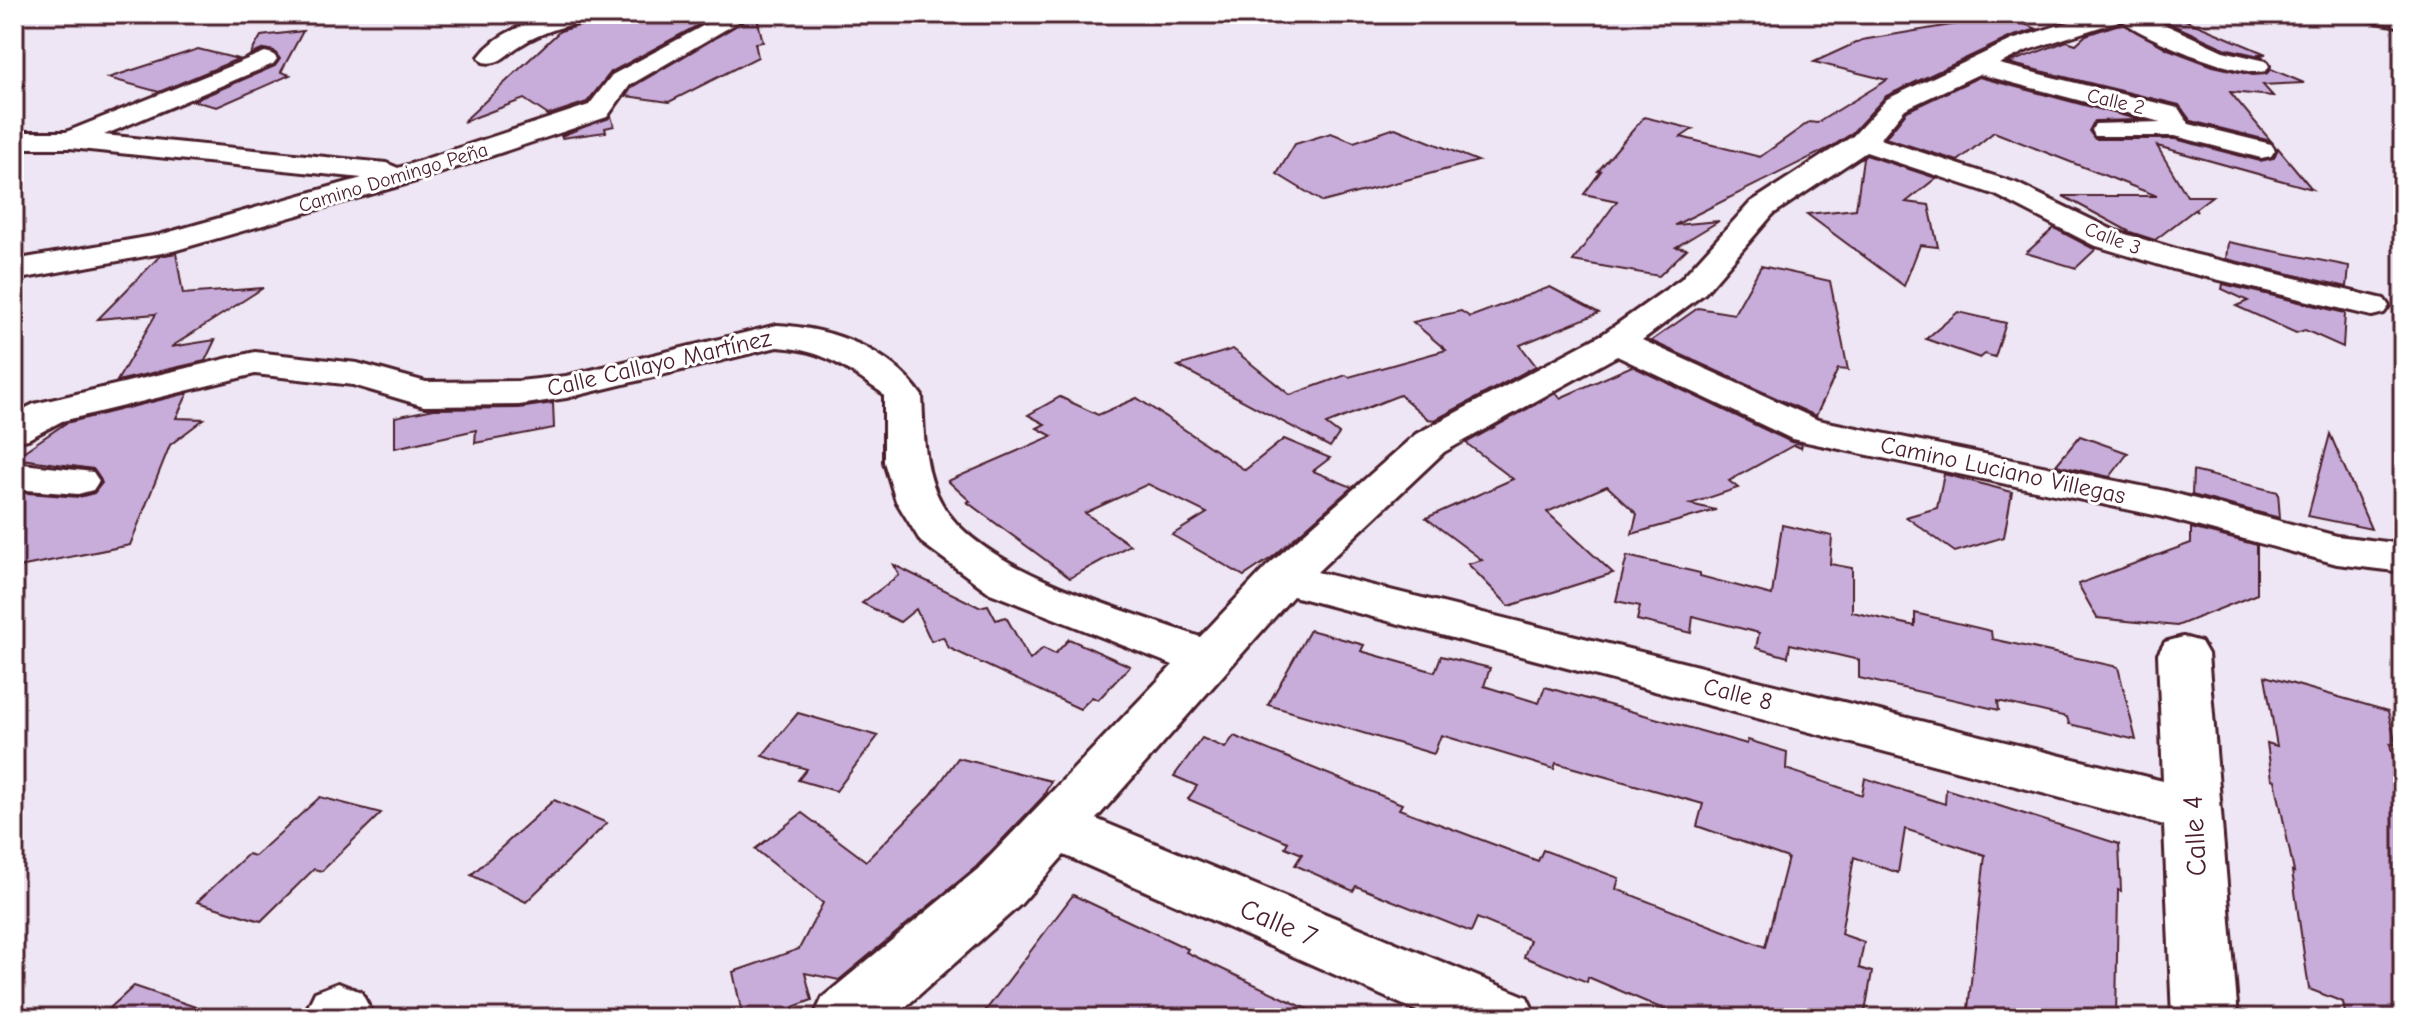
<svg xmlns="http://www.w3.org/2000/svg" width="2417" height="1032" font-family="'Comic Neue',sans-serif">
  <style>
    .building { fill: #c8addb; stroke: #4a1f2b; stroke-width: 2 }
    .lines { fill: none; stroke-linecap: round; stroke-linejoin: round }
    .minor-casing { stroke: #4a1f2b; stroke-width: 6 }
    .highway-casing { stroke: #4a1f2b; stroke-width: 6 }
    .minor { fill: #fff; fill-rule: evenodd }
    .highway { fill: #fff; fill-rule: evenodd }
    .labels { text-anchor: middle; stroke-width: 6; stroke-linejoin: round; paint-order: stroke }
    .far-street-label { font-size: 20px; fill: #4a1f2b; stroke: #fff }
    .street-label { font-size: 24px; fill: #4a1f2b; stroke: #fff }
    .near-street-label { font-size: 28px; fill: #4a1f2b; stroke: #fff }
  </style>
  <rect width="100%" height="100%" fill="#eee6f4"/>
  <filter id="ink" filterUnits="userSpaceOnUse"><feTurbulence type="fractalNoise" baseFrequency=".0125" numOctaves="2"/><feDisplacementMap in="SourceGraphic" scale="16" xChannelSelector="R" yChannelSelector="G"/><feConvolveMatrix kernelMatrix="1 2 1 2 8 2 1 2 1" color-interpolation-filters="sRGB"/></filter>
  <g filter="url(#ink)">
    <g class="building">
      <path d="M599,14H719L611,72L587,102L548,115L524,99L463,122L560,31L594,22Z"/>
      <path d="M756,14L763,42L755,43L758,57L669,102L626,96L632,87Z"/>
      <path d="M2149,14H2171L2266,54H2257L2264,57L2224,48Z"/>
      <path d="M2004,16L2037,29L2011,37L1886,96L1851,134L1831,147L1675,225L1719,221L1676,247L1687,249L1659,276L1573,261L1617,201L1584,194L1601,171H1598L1644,117L1693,129L1681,137L1760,157L1809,122L1817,123L1887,80L1814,62L1862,40Z"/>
      <path d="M2122,23L2168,49L2213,66L2253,75L2266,74L2271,69L2304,83L2263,85L2273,96L2230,92L2271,141L2191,121L2179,105L2008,63L2067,41L2076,44L2086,35Z"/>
      <path d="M303,31L281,72L290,75L217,107L193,101L275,66L280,59L274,51L264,49L250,55L261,36Z"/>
      <path d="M198,49L238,59L159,92L108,78Z"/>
      <path d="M1979,77L2140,120L2095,121L2089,131L2095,139H2175L2260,161L2274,158L2278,148L2312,189L2157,146L2187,196H2212L2195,209L2197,212L2194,210L2155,240L2130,232L2063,196H2157L1994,132L1958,161L1885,138L1907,111Z"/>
      <path d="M611,116L614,126L605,128L606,132L562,138L561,136Z"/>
      <path d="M1395,128L1478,161L1323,202L1277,174L1295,144L1331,133L1354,142Z"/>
      <path d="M1866,155L1936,178L1906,202L1929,205L1938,247L1920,245L1904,286L1807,214L1856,209L1863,158Z"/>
      <path d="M2054,228L2092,248L2096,249L2076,268L2026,253Z"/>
      <path d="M2228,242L2349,266L2347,287L2226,259Z"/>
      <path d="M176,253L183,294L263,288L171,347L215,340L205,361L117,381L156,314L98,319L160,256Z"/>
      <path d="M1761,266L1830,281L1848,370L1838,369L1816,416L1651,341L1698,308L1734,314Z"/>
      <path d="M2223,284L2345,313L2343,347L2305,330L2296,333L2236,306L2248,301L2222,289Z"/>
      <path d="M1550,287L1599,313L1520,345L1536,366L1435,420L1428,419L1400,395L1326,424L1339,434L1330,447L1178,366L1233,349L1290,395L1346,375L1349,377L1446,350L1413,322L1461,311L1470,317Z"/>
      <path d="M1958,312L2006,323L1995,357L1985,354L1980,358L1926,339Z"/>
      <path d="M1632,366L1791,442L1802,444L1801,448L1794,445L1729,481L1738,488L1690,504L1716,510L1632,534L1637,514L1607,486L1547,512L1613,573L1509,606L1468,564L1482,560L1426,518L1513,479L1466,443L1556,393L1560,398Z"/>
      <path d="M188,393L176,418L204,419L170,445L130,545L14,568V492L79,497L94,493L102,483L93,469L14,458L66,423Z"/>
      <path d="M1060,397L1098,415L1137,398L1245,470L1284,439L1330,458L1313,471L1352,487L1274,556L1244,576L1172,535L1207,513L1148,484L1085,513L1130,545L1070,578L967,502L970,501L948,481L1052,436L1037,428L1045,424L1028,415Z"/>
      <path d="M553,403L554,428L475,443L476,430L395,448V417L434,409L519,408Z"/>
      <path d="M2330,434L2371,529L2308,516Z"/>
      <path d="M2080,436L2128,453L2110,477L2056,465Z"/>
      <path d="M2193,471L2278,492L2280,518L2192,495Z"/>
      <path d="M1944,474L2012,492L2004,537L1955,552L1906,517L1937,508Z"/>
      <path d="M1782,525L1832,536L1830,564L1852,568V612L1915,626V613L1991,631L1992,639L2118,667L2136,740L2069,724L2067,717L1998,701L1999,710L1859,678V660L1790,644L1788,657L1756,648L1759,633L1693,616L1691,633L1637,620L1640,606L1616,601L1627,556L1700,573V576L1772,595Z"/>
      <path d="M2191,528L2257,545V594L2177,626L2097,618L2078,584L2191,543Z"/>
      <path d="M894,565L979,607L988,605L996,620L1006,617L1030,660L1043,648L1055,654L1069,639L1130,666L1098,700L1092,697L1080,709L949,648L943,637L931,641L916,609L900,622L862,603L899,575Z"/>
      <path d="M1310,630L1364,645L1361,651L1435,672L1441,656L1490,668L1484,686L1539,703L1545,687L1747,744L1748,740L1787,752L1786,769L1862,795L1865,778L1945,804L1946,789L2119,844L2121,891L2118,890L2116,1018H1967L1985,855L1905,829L1898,873L1854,857L1841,934L1864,942L1859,968L1872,972L1864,1018H1684L1588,977L1587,982L1524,957L1530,940L1477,918L1471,932L1356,886L1353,891L1295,865L1302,854L1285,847L1288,842L1188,799L1197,786L1174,776L1202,738L1225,748L1234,736L1402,804L1399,809L1538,861L1543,850L1619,878L1616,889L1765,947L1788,858L1697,826L1703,804L1556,763L1554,769L1441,735L1434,754L1268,705Z"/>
      <path d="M2265,676L2388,711L2396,745L2390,744L2403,800V1018H2346L2343,1002L2309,989L2292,871L2294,872L2275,780L2272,779L2267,743L2277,746Z"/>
      <path d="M798,713L878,736L836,791L798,780L807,769L762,756Z"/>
      <path d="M958,758L1051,781L1043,797L976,867L839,980L805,973L812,1000L793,1007L795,1018H743L733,972L799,949L823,903L755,849L802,813L866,861L931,795Z"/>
      <path d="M320,797L381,813L322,871L314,869L261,921L197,902L248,854L255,856Z"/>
      <path d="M554,800L607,823L526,902L471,875Z"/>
      <path d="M1073,895L1188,949L1186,952L1326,1018H980Z"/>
      <path d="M134,986L213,1013L212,1018H99Z"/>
    </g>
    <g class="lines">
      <g class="minor-casing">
        <g id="minor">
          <path d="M560,14H596L593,19C568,25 542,31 521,45C507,53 500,66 483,62L479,57C498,31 531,22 560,14Z"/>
          <path d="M725,14H752L630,85L607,117L419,180L173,251L14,280V260L159,235L362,178L70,148H14V132H66L265,52L273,54L277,59L273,64L104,135L386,163L398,168L589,105L612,75Z"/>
          <path d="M2095,14H2142L2223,51L2266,61L2269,66L2266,71C2240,78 2142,38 2122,20L2028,50L1999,64L2178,108L2189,124L2271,144L2275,150L2271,156L2261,158L2175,136H2095L2092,130L2095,124L2161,122L1979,74L1905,109L1880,139L2016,183L2115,231L2193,254L2384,299L2389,306L2384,313L2372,316L2173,269L2093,245L1996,195L1866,152L1773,214L1705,293L1642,340L1818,420L2165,491L2337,536L2403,544V572L2337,564L2159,516L1792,439L1617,356L1444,452L1317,572L2163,781L2158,654L2165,642L2183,637L2201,642L2208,654L2238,1018H2172L2164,825L1293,596L1096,819L1527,997L1537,1018H1433L1064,855L1020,905L893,1018H813L823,997L978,869L1173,665L990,593L921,542L896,501L884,462V396L881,392C842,366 825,350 777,347L566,398L519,405L424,406L353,385L255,374L62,421L28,439L14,442V414L34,404L255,352L357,363L426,382L519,381L566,376L777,325C832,328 890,349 922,396C924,433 923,471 942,504C980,572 1128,610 1200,637L1266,567L1416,434L1603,334L1681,279L1751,202L1853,136L1887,99L2012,40Z"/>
          <path d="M14,463L93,472L99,481L93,490L78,494L14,489Z"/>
          <path d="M338,983L361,992L375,1018H307L305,1013L315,992Z"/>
        </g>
      </g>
      <g class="highway-casing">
        <path id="highway" d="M2359,14H2403V27L2362,19Z"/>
      </g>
      <use href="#minor" class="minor"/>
      <use href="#highway" class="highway"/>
    </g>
  </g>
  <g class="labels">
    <g class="far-street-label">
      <text transform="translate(2116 101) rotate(13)" y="7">Calle 2</text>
      <text transform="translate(393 177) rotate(-17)" y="7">Camino Domingo Peña</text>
      <text transform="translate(2113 238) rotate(21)" y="7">Calle 3</text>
    </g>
    <g class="street-label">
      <text transform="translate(659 363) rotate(-13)" y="8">Calle Callayo Martínez</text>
      <text transform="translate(2003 470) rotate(12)" y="8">Camino Luciano Villegas</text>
      <text transform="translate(1738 694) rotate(14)" y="8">Calle 8</text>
    </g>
    <g class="near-street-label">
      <text transform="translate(2194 836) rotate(-93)" y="10">Calle 4</text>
      <text transform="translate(1279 922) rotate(23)" y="10">Calle 7</text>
    </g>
  </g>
  <rect width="2417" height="1032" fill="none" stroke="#fff" stroke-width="48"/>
  <rect x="24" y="24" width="2369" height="984" fill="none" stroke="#4a1f2b" stroke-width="3" filter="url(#ink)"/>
</svg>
